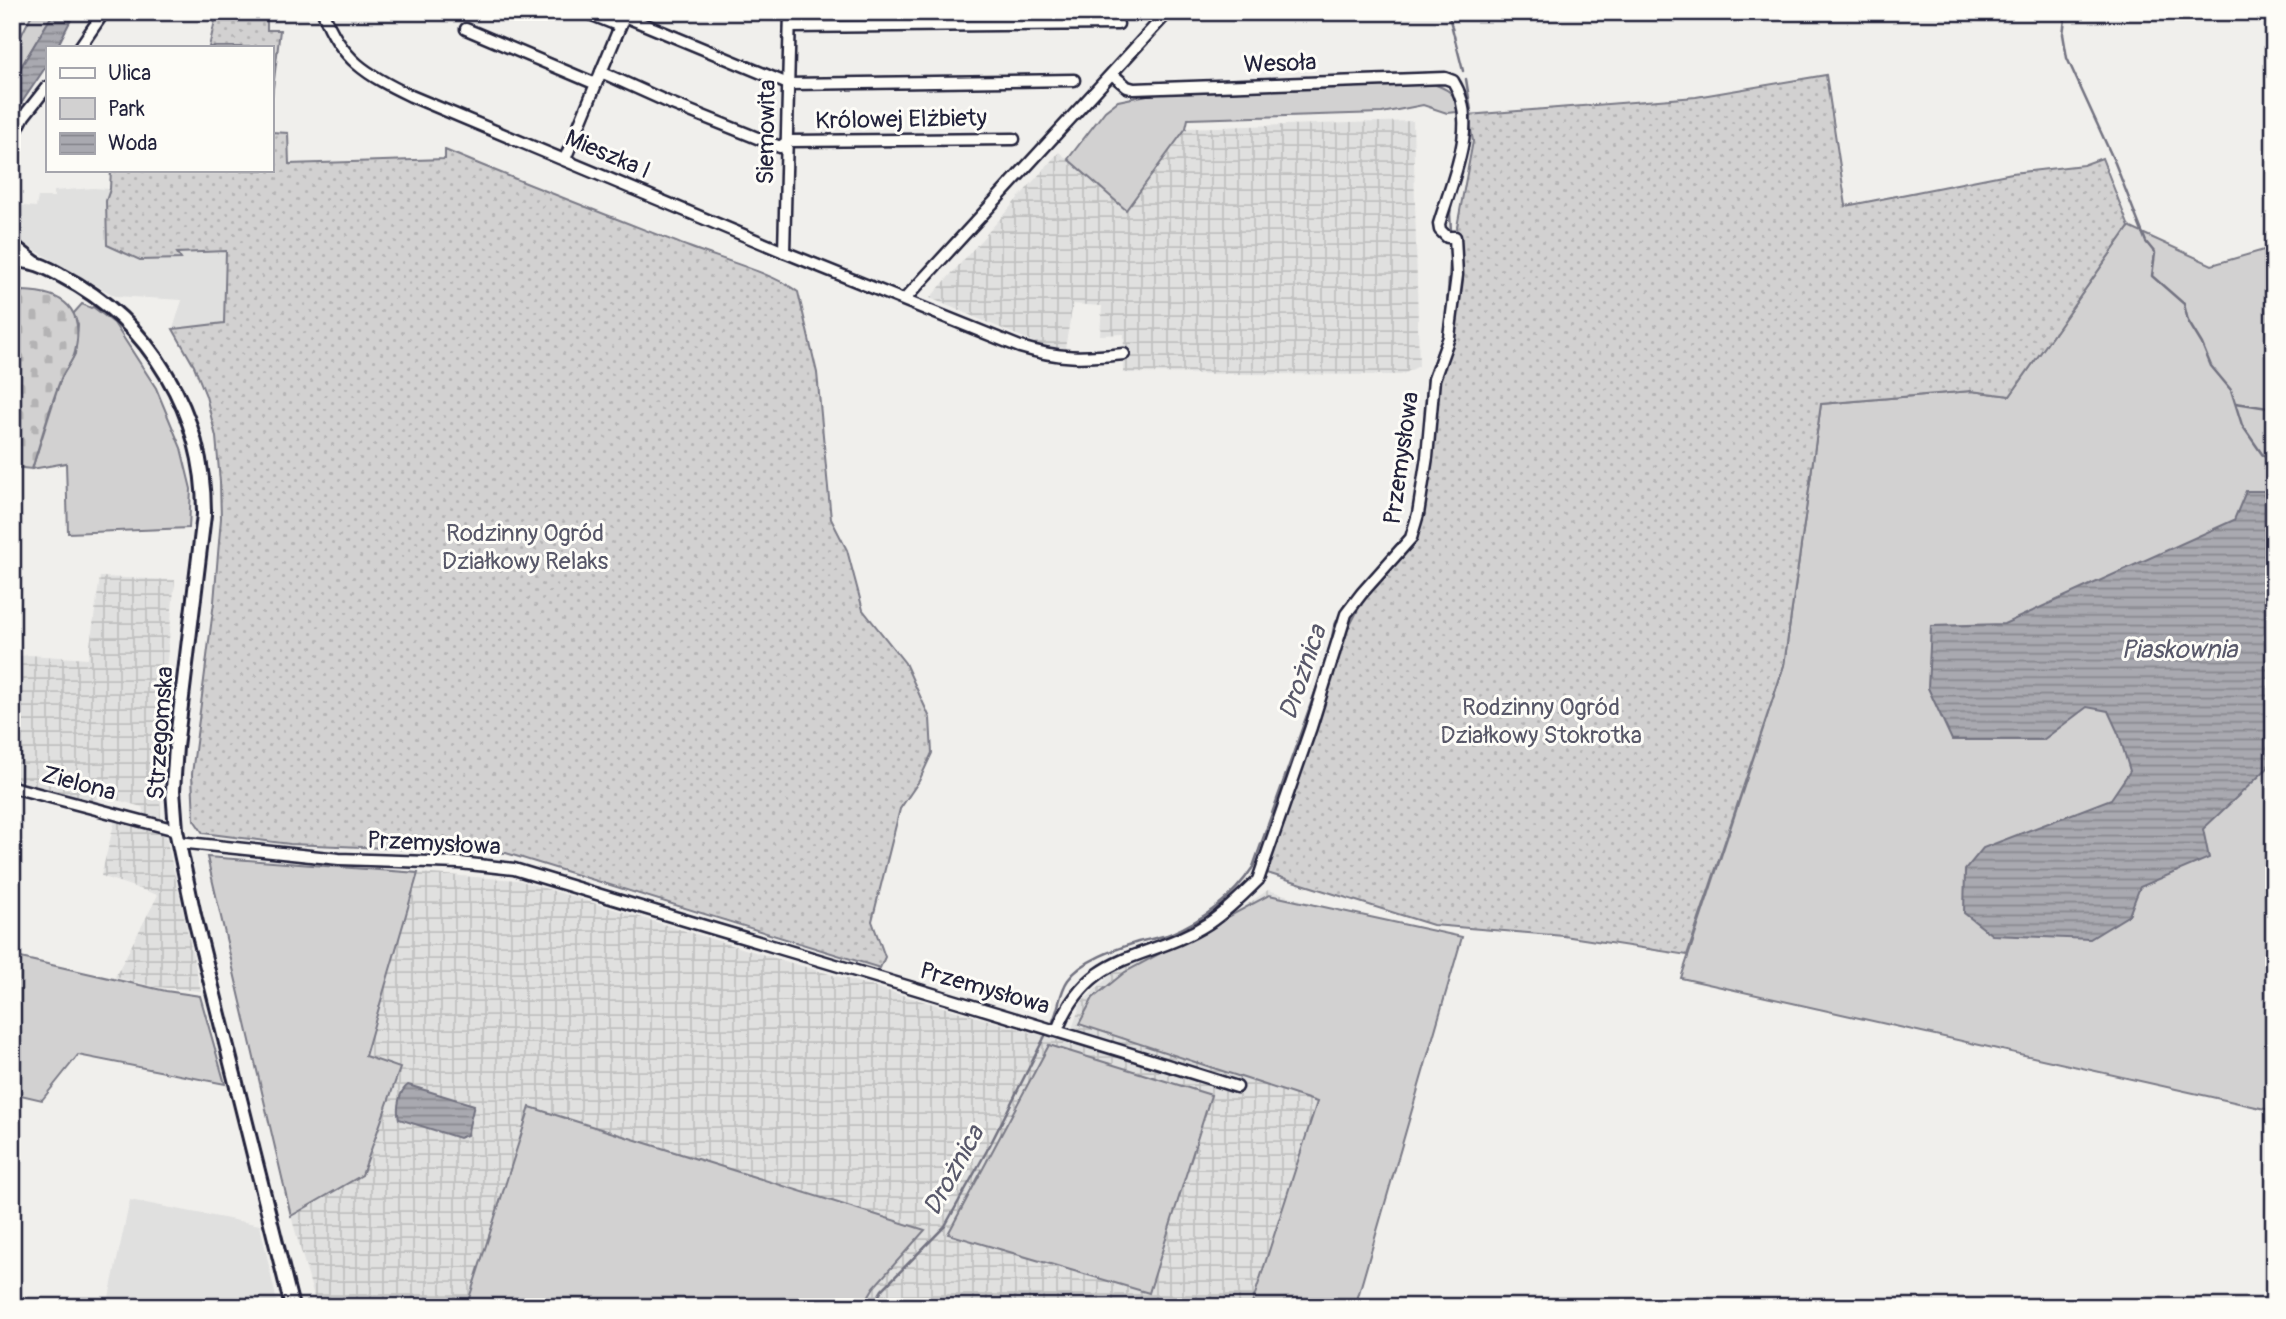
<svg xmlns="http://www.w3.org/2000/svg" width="2286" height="1319" font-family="Pangolin,sans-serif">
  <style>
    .built { fill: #e0e0df }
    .industrial { fill: url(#industrial-grid) }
    .green { fill: #d2d1d1; stroke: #7a7a86; stroke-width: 2 }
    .cemetery { fill: url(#cemetery-stones); stroke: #7a7a86; stroke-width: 2 }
    .garden { fill: url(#garden-dots); stroke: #7a7a86; stroke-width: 2 }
    .water { fill: url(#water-rules); stroke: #737381; stroke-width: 2 }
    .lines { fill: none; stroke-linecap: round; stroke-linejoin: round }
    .stream { stroke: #737381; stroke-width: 2.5 }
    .minor-casing { stroke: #22223b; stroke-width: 15 }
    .major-casing { stroke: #22223b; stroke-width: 18 }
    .minor { stroke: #fdfcf7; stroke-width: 10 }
    .major { stroke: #fdfcf7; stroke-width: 12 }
    .labels { text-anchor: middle; stroke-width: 6; stroke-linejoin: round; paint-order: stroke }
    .street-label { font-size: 24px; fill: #22223b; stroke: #fdfcf7 }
    .park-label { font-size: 24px; fill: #575768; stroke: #fdfcf7 }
    .water-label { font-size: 26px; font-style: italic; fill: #58586a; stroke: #fdfcf7 }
  </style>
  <defs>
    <pattern id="industrial-grid" width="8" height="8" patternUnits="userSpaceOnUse" patternTransform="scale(1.75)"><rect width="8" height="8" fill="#e0e0df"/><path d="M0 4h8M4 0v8" fill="none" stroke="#c0c0c0"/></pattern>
    <pattern id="cemetery-stones" width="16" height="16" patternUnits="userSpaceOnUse" patternTransform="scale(1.75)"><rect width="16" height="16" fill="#d2d1d1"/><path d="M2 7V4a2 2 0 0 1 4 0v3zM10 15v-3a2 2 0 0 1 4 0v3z" fill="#b4b3b4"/></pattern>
    <pattern id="garden-dots" width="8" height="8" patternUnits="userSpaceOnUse" patternTransform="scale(1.75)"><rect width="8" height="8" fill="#d2d1d1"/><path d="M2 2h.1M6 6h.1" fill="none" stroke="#b4b3b4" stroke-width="1.8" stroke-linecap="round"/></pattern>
    <pattern id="water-rules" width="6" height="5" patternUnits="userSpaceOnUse" patternTransform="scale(1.75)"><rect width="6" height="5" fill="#a9a9b0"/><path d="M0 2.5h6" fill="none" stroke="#898990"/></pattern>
  </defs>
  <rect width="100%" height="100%" fill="#f0efec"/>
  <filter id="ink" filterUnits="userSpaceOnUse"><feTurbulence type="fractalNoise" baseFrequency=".0143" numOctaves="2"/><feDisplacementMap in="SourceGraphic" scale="14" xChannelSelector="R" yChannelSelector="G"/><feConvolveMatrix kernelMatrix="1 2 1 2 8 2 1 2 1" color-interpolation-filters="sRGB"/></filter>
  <g filter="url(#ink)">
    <g class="built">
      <path d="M93,188L110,189L106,201L181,258L176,253L226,251L224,323L173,329L182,300L115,296L19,241L14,222L15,201L24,206L36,207L38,197H54V191Z"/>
      <path d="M130,1200L260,1225L278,1307H146L108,1302Z"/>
    </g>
    <g class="industrial">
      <path d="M1413,121L1419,366L1401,375L1123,373L1124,334L1100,335L1102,306L1073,304L1065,348L1045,347L930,298L1059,152L1126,210L1186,128Z"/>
      <path d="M100,577L175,580L165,679L170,682L160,789L161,821L146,817L142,807L99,795L94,802L12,782V657L29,655L88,659Z"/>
      <path d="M115,820L165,832L201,991L156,987L115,977L158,895L101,876Z"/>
      <path d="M418,873L518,880L778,959L1067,1043L1081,1003L1114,972L1195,940L1268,890L1383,924L1355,1307H317L291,1216L363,1174L400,1068L365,1056Z"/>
    </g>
    <g class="green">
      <path d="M33,12H54L12,82V54Z"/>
      <path d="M1430,83C1446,88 1458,93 1457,112L1447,113L1423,105L1382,113L1188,119L1186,128L1126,210L1068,159L1105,111L1118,101L1176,89Z"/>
      <path d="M2129,227L2212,265L2274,247V1111L1681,978L1784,665L1821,404L1971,391L2010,396Z"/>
      <path d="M82,304L91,308L93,307L114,323L156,388L181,448L191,489L189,528L68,533L66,463L32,469L61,378L75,354L78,325L73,314Z"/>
      <path d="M207,857L418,873L365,1056L400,1068L362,1175L291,1216Z"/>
      <path d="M1269,895L1462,937L1355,1307H1251L1317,1102L1079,1024L1093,998L1125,972Z"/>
      <path d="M12,956L166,991L200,996L225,1084L78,1055L42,1100L12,1093Z"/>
      <path d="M1049,1045L1211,1095L1149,1293L948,1234Z"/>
      <path d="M530,1107L925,1230L874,1287L862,1307L467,1305Z"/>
    </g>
    <path class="cemetery" d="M23,291C64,292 85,309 75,352C73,362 63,371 60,381C49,409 41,440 32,469L12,467V294Z"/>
    <g class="garden">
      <path d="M217,12L267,17V30H280L271,105V47H209Z"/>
      <path d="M1826,75L1846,206L2012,173L2083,165L2102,158L2129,227L2010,396L1971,391L1821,404L1784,665L1687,955L1564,936L1433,925L1264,872L1342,641L1362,602L1417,541L1432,451L1439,376L1454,341L1460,245L1457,227L1473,141L1468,115L1696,97Z"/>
      <path d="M271,132L288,133L289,164L445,159V150C526,184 607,215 689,247C720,259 773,273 798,292L817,373L831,519L847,550L863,610L905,663L930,718L932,753L919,781L900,809L872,921L885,957L880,968L506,853L290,844L203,833L194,820L192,774L214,602L221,518L220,482L216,437L206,396L194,366L173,329L224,323L226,251L177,253L181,259L140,260L107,245L106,201L110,189L111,170H271Z"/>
    </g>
    <g class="water">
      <path d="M54,12H75L57,47H47V65L12,117V82Z"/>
      <path d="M2246,491H2274V762L2203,829L2209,858L2140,887L2129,915L2090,939L1992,935L1964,913L1965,870L1983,848L2111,799L2130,771L2119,735L2108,711L2087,707L2043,740H1952L1928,688L1931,626L2004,624L2234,520Z"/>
      <path d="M408,1085L474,1105L467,1135L459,1138L399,1119C396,1109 399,1091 408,1085Z"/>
    </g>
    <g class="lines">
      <g class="stream">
        <path d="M1448,12L1463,71"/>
        <path d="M2066,12L2063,34L2067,58L2115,163L2146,242L2155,253L2152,276L2184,304L2188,321L2202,344L2211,366L2231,390L2242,425L2262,454L2274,465"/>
        <path d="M1466,79L1471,111L1468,135"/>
        <path d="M1451,232L1450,214L1453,195"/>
        <path d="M2236,403L2274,409"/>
        <path d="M1423,445L1428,376L1445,332L1451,252"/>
        <path d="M1053,1021C1059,1008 1060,991 1068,980C1082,960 1116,949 1138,942C1148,939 1160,938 1170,934C1203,920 1233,897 1253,867L1329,653L1334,627L1344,606L1407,533L1414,510"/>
        <path d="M872,1307L882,1290L945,1226L990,1145L1045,1036"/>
      </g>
      <g class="minor-casing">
        <g id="minor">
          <path d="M323,12C341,60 367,75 411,96L784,252L1020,347C1060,359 1083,358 1124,354"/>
          <path d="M585,12L620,26"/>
          <path d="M936,12L937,25"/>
          <path d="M1044,12V24"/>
          <path d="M624,16L788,84L1074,80"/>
          <path d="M790,27L1118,24"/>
          <path d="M466,29L596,84"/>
          <path d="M80,47L104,12"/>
          <path d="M601,72L626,12"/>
          <path d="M12,140L24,116L47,87"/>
          <path d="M565,159L601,72L670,103L780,147L788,141L1014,139"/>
          <path d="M784,252L790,12"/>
          <path d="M905,299L1168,12"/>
          <path d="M12,787L176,830"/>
          <path d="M178,842L339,859L460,863L514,869C755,942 997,1011 1237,1087"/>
          <path d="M1057,1030C1091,947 1147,963 1209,923C1227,911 1243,895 1258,880L1311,727L1346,614L1362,593L1411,538L1418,514L1427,457L1434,379L1449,337L1457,275L1455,237H1447L1440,230L1439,224C1452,180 1480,123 1453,81L1445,78L1134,89L1127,87L1112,74"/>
        </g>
      </g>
      <g class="major-casing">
        <g id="major">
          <path d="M12,245L35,263"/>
          <path d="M12,258C19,261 26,261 33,263C43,265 53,271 62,276C151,322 205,415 204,515L176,747L173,790L176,830L194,915L292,1307"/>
        </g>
      </g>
      <use href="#minor" class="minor"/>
      <use href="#major" class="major"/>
    </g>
  </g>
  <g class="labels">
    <g class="street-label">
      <text transform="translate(1280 63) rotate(-2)" y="8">Wesoła</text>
      <text transform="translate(901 119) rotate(-1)" y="8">Królowej Elżbiety</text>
      <text transform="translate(766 132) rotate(-89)" y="8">Siemowita</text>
      <text transform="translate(608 154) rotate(23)" y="8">Mieszka I</text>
      <text transform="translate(1401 458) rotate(-82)" y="8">Przemysłowa</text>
      <text transform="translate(160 733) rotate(-86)" y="8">Strzegomska</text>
      <text transform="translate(79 783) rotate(15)" y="8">Zielona</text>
      <text transform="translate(434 843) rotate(3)" y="8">Przemysłowa</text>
      <text transform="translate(985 988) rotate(16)" y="8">Przemysłowa</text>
    </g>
    <g class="park-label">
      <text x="525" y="541">Rodzinny Ogród<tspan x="525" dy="28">Działkowy Relaks</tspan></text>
      <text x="1541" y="715">Rodzinny Ogród<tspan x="1541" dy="28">Działkowy Stokrotka</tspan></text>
    </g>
    <g class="water-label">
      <text x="2179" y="658">Piaskownia</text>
      <text transform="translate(1302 672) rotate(-71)" y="9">Drożnica</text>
      <text transform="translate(953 1170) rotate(-61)" y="9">Drożnica</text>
    </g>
  </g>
  <rect width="2286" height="1319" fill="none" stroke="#fdfcf7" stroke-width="42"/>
  <rect x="21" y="21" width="2244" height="1277" fill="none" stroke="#22223b" stroke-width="2.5" filter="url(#ink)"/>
  <rect x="46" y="46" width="228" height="126" fill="#fdfcf7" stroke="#a5a5ac" stroke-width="2"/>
  <rect x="60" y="68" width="35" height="10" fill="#fdfcf7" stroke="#a5a5ac" stroke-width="2"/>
  <text x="108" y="80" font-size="21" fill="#22223b">Ulica</text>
  <rect x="60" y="98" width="35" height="21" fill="#d2d1d1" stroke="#a5a5ac" stroke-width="2"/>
  <text x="108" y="116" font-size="21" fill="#22223b">Park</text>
  <rect x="60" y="133" width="35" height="21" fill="url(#water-rules)" stroke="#a5a5ac" stroke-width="2"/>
  <text x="108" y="150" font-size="21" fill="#22223b">Woda</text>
</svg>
